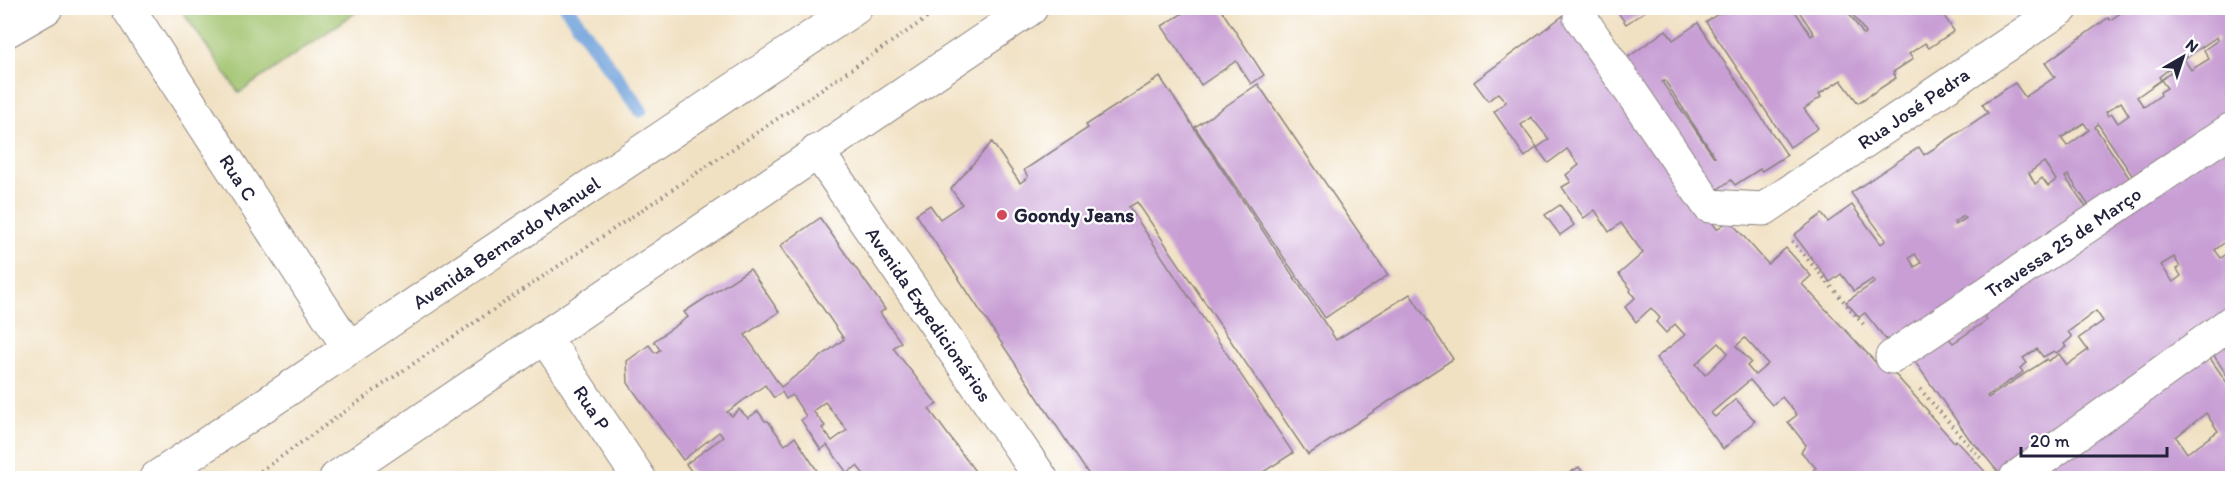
<svg xmlns="http://www.w3.org/2000/svg" width="2240" height="486" font-family="Itim,sans-serif">
  <style>
    .green { fill: #a0c36d; stroke: #617254; stroke-width: 1.5 }
    .lines { fill: none; stroke-linecap: round; stroke-linejoin: round }
    .stream { stroke: #70a1da; stroke-width: 15 }
    .building { fill: #c89ed4; fill-rule: evenodd }
    .minor-casing { stroke: #8a827f; stroke-width: 35 }
    .major-casing { stroke: #8a827f; stroke-width: 35 }
    .path { stroke: #8a827f; stroke-width: 4; stroke-dasharray: 1.5 4.5; stroke-linecap: butt }
    .minor { stroke: #fff; stroke-width: 33 }
    .major { stroke: #fff; stroke-width: 33 }
    .poi-dot { fill: #d1495b; stroke: #fff; stroke-width: 2 }
    .labels { text-anchor: middle; stroke-width: 4.5; stroke-linejoin: round; paint-order: stroke }
    .street-label { font-size: 20px; fill: #22223b; stroke: #fff }
    .poi-label { font-size: 20px; font-weight: bold; fill: #22223b; stroke: #fff; text-anchor: start }
  </style>
  <rect width="100%" height="100%" fill="#fff"/>
  <filter id="ink" filterUnits="userSpaceOnUse"><feTurbulence type="fractalNoise" baseFrequency=".0167" numOctaves="2"/><feDisplacementMap in="SourceGraphic" scale="12" xChannelSelector="R" yChannelSelector="G"/><feConvolveMatrix kernelMatrix="1 2 1 2 8 2 1 2 1" color-interpolation-filters="sRGB"/></filter>
  <filter id="wash" filterUnits="userSpaceOnUse"><feTurbulence type="fractalNoise" baseFrequency=".008" numOctaves="4" result="noise"/><feDisplacementMap in="SourceGraphic" scale="24" xChannelSelector="R" yChannelSelector="G"/><feGaussianBlur stdDeviation="1.35" result="paint"/><feColorMatrix in="noise" values="0 0 0 0 0 0 0 0 0 0 0 0 0 0 0 0 0 1.4 0 .05"/><feComposite in="paint" operator="in"/></filter>
  <g filter="url(#wash)">
    <rect width="100%" height="100%" fill="#f1e1c3"/>
    <path class="green" d="M180,8H362L239,93Z"/>
    <g class="lines">
      <path class="stream" d="M567,8L640,110"/>
    </g>
    <g id="blocks">
      <g class="building">
        <path d="M1191,8H1220L1264,75L1251,84L1236,61L1201,85L1162,26Z"/>
        <path d="M1615,8H1650L1626,24Z"/>
        <path d="M1727,8H1793L1811,36L1814,34L1797,8H1845L1864,35L1866,33L1848,8H1896L1899,12L1903,10L1901,8H1939L1954,31L1929,48L1925,43L1909,54L1913,59L1893,72L1896,78L1858,103L1841,80L1819,94L1821,97L1804,109L1818,128L1790,147L1706,22Z"/>
        <path d="M2128,8H2232V124L2139,186L2098,124L2095,127L2136,188L2095,215L2068,175L2065,177L2093,217L1891,346L1865,313L1859,317L1846,302L1875,282L1873,279L1854,291L1841,274L1830,282L1794,235L1822,214L1828,222L1852,205L1881,244L1886,240L1851,193L1919,147L1924,155L1988,113L1982,104L2015,83L2025,97L2055,77L2045,63L2108,18L2110,20ZM2217,37L2218,40L2204,50L2209,59L2191,70L2184,59ZM2169,69L2171,72L2161,80L2167,88L2160,92L2161,95L2144,107L2137,97L2161,80L2159,77ZM2121,102L2129,115L2118,123L2112,114L2108,116L2106,112ZM2084,123L2089,130L2067,146L2061,138ZM2044,162L2056,180L2048,186L2042,178L2035,184L2029,173ZM1964,216L1966,218L1955,225L1954,222ZM1915,254L1921,263L1915,267L1909,258Z"/>
        <path d="M1564,15L1717,229L1724,224L1731,222L1768,264L1786,248L1811,276L1802,284L1878,365L1883,361L1929,412L1928,413L1954,442L1956,440L1991,478H1833L1830,475L1826,478H1817L1811,472L1816,468L1801,452L1806,445L1788,422L1797,415L1782,397L1772,405L1750,380L1711,413L1715,417L1736,399L1755,421L1723,449L1656,358L1685,335L1675,324L1666,333L1656,322L1660,318L1651,308L1636,322L1625,307L1635,298L1630,291L1631,289L1619,274L1643,253L1621,223L1609,232L1595,210L1584,218L1570,199L1562,187L1571,182L1566,175L1579,165L1567,149L1548,163L1537,148L1549,139L1531,117L1521,125L1537,147L1525,157L1494,112L1506,102L1498,93L1488,101L1474,82ZM1745,338L1768,364L1755,375L1747,366L1751,362L1736,346ZM1719,343L1728,353L1705,375L1696,364Z"/>
        <path d="M1698,23L1787,155L1762,171L1760,169L1735,185L1731,180L1708,196L1620,63L1666,30L1673,40ZM1665,81L1715,157H1714L1662,82Z"/>
        <path d="M1160,77L1336,340L1410,294L1453,359L1308,455L1137,202L1129,207L1293,453L1254,478H1091L916,214L930,205L940,219L962,204L951,189L992,142L1020,183L1028,177L1024,170L1088,128L1086,125Z"/>
        <path d="M1258,84L1388,275L1325,318L1195,127Z"/>
        <path d="M2232,139V237L2215,250L2221,258L2232,250V311L2003,478L1975,444H1973L1910,355L1944,332L1953,343L1987,320L1978,307ZM2174,257L2180,267L2177,269L2181,276L2173,282L2161,265ZM2096,311L2103,321L2079,338L2088,350L2067,365L2059,354L2048,361L2047,359L1988,398L1987,396L2023,372L2020,368L2027,363L2023,358L2037,349L2043,357L2054,351L2056,353L2066,347L2064,344L2072,337L2068,332Z"/>
        <path d="M1560,205L1574,225L1560,235L1545,215Z"/>
        <path d="M820,218L885,309L880,313L901,342L893,348L937,404L929,409L980,478H867L857,466L847,473L827,445L821,450L801,420L806,416L792,395L786,399L782,392L774,398L765,385L727,412L732,416L739,409L748,418L758,411L765,421H768L785,445L795,437L822,478H739L737,475L732,478H696L686,464L723,437L719,432L683,460L628,383L627,361L649,345L655,353L660,350L654,341L688,317L684,312L750,269L779,312L745,335L781,387L844,339L780,246ZM825,402L847,430L832,441L822,428L825,426L813,411Z"/>
        <path d="M2232,331V383L2207,345Z"/>
        <path d="M2203,348L2232,390V478H2025ZM2206,413L2218,431L2187,453L2176,437Z"/>
        <path d="M1579,467L1587,478H1561Z"/>
      </g>
    </g>
  </g>
  <g filter="url(#ink)">
    <use href="#blocks" fill-opacity="0" stroke="#8a827f" stroke-width="1.5"/>
    <g class="lines">
      <g class="minor-casing">
        <g id="minor">
          <path id="s1" d="M128,8L349,348"/>
          <path id="s2" d="M1580,17L1709,206L1764,209L2062,8"/>
          <path d="M8,30L46,8"/>
          <path id="s3" d="M817,151L1041,478"/>
          <path id="s4" d="M545,338L639,478"/>
          <path id="s5" d="M1892,357L2232,129"/>
          <path d="M2016,478L2232,322"/>
        </g>
      </g>
      <g class="major-casing">
        <g id="major">
          <path id="s6" d="M156,478L855,8"/>
          <path d="M336,478C568,322 798,163 1031,8"/>
        </g>
      </g>
      <g class="path">
        <path d="M1792,241L1865,326"/>
        <path d="M1920,389L1980,458"/>
        <path d="M251,478L398,374L942,8"/>
      </g>
      <use href="#minor" class="minor"/>
      <use href="#major" class="major"/>
    </g>
  </g>
  <circle class="poi-dot" cx="1002" cy="215" r="6"/>
  <g class="labels">
    <g class="street-label">
      <text dy="7" stroke="none"><textPath href="#s2" startOffset="464">Rua José Pedra</textPath></text>
      <text dy="7" stroke="none"><textPath href="#s1" startOffset="202">Rua C</textPath></text>
      <text dy="7" stroke="none"><textPath href="#s6" startOffset="422">Avenida Bernardo Manuel</textPath></text>
      <text dy="7" stroke="none"><textPath href="#s5" startOffset="206">Travessa 25 de Março</textPath></text>
      <text dy="7" stroke="none"><textPath href="#s3" startOffset="198">Avenida Expedicionários</textPath></text>
      <text dy="7" stroke="none"><textPath href="#s4" startOffset="84">Rua P</textPath></text>
    </g>
    <g class="poi-label">
      <text x="1014" y="222">Goondy Jeans</text>
    </g>
  </g>
  <rect width="2240" height="486" fill="none" stroke="#fff" stroke-width="30"/>
  <g transform="translate(2183 57) rotate(39)" stroke="#ffffff" stroke-width="4.5" paint-order="stroke">
  <path d="M0-4.5L10 22L0 15L-10 22Z" fill="#22223b"/>
  <text y="-9" font-size="16" font-weight="bold" text-anchor="middle" fill="#22223b">N</text>
  </g>
  <path d="M2021 447v9h146v-9" fill="none" stroke="#22223b" stroke-width="3"/>
  <text x="2030" y="447" font-size="18" fill="#22223b" stroke="#ffffff" stroke-width="4.5" paint-order="stroke">20 m</text>
</svg>
